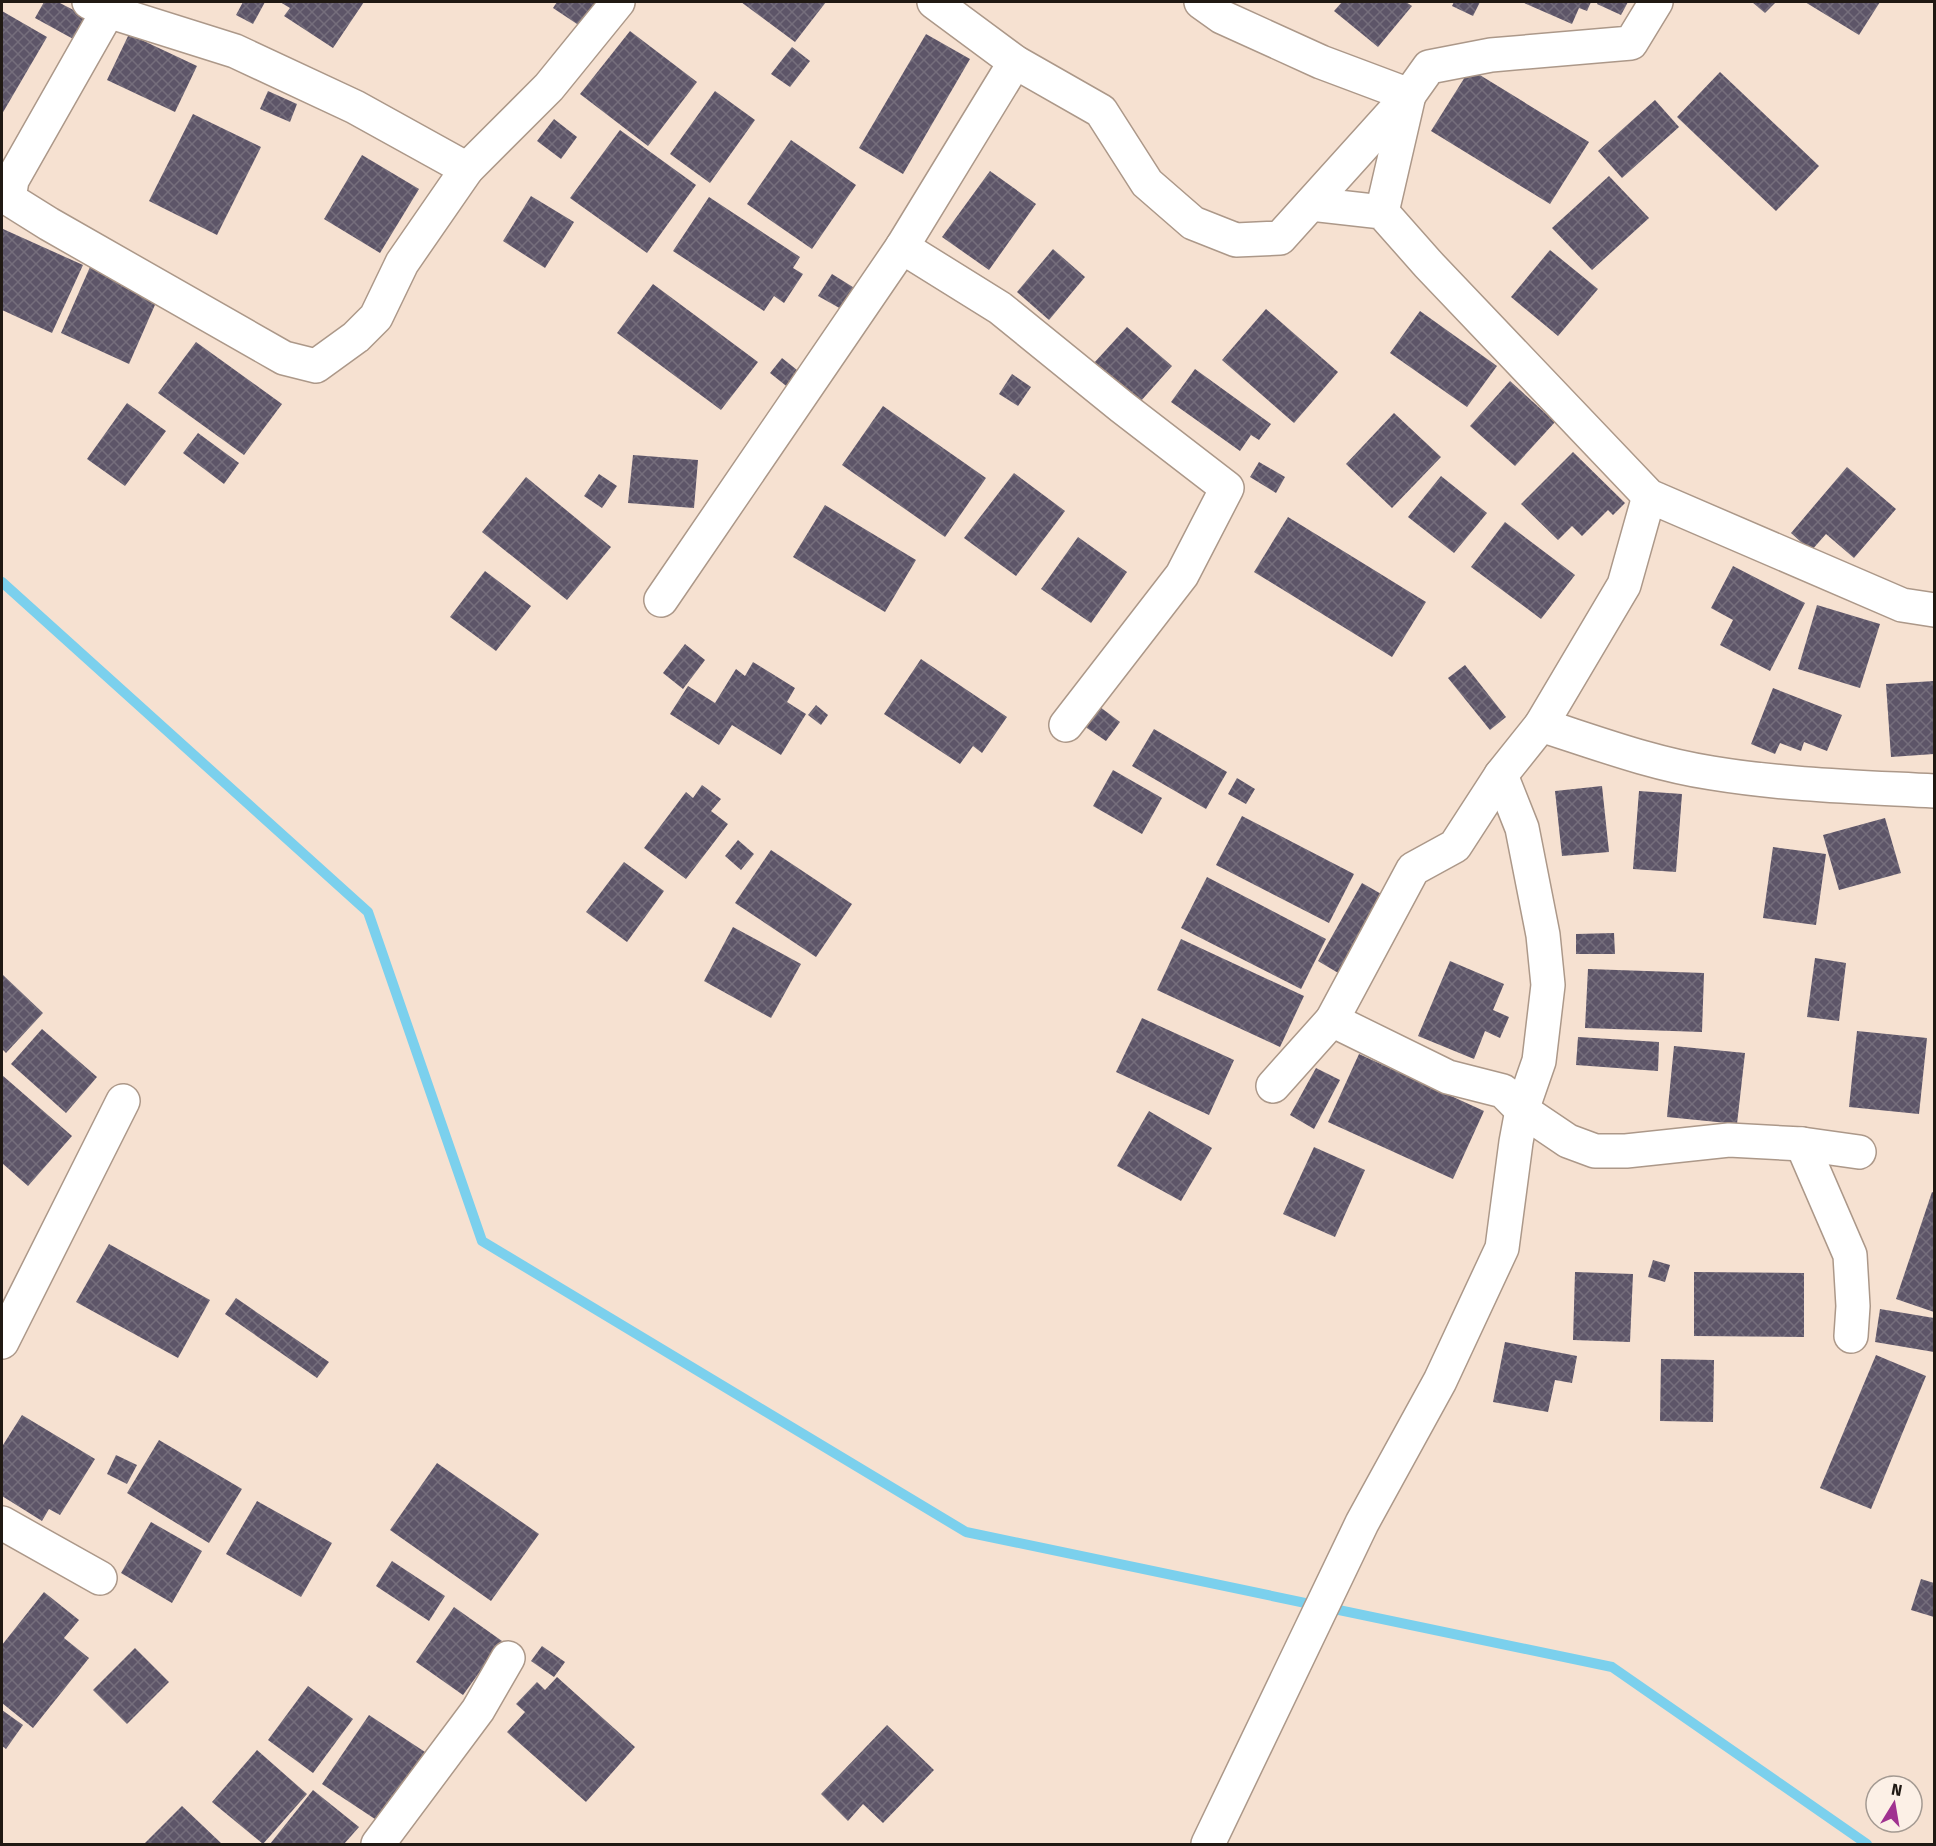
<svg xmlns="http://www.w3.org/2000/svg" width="1936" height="1846" font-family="'Fira Sans',sans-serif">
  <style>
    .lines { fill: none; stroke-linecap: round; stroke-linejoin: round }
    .stream { stroke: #7bd0ed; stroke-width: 10 }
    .building { fill: url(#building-cross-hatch) }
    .street-casing { stroke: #ac9889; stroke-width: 36 }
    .street { stroke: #fff; stroke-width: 33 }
  </style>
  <defs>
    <pattern id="building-cross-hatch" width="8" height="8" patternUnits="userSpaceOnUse" patternTransform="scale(1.5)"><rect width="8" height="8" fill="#5d5568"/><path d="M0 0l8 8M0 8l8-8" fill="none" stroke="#756e7c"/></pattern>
  </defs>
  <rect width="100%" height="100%" fill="#f6e1d1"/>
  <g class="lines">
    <path class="stream" d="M2,582L368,912L482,1241L966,1532L1612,1667L1867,1844"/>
  </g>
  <g class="building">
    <path d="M44,2H58L87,17L75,40L35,18Z"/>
    <path d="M243,2H265L253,24L236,15Z"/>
    <path d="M280,2H364L333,48L284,16L290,8Z"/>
    <path d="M557,2H595L596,3L580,26L553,8Z"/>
    <path d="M741,2H826L795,42Z"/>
    <path d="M1342,2H1406L1412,6L1378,47L1334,11Z"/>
    <path d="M1454,2H1480L1473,16L1452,6Z"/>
    <path d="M1522,2H1591L1587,11L1579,8L1572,24Z"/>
    <path d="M1598,2H1628L1621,15L1597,4Z"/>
    <path d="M1752,2H1776L1765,13Z"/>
    <path d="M1805,2H1880L1859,35Z"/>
    <path d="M2,11L47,37L2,114Z"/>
    <path d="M630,31L697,82L648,146L580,94Z"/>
    <path d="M129,34L197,66L175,112L107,80Z"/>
    <path d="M926,34L970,59L903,174L859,148Z"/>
    <path d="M792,47L810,61L790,87L771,74Z"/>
    <path d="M1470,69L1589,142L1550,204L1431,131Z"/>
    <path d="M1720,72L1819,166L1776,211L1677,117Z"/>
    <path d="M268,91L297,104L290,122L260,109Z"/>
    <path d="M715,91L755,120L710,183L670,154Z"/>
    <path d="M1655,100L1679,127L1622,178L1598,151Z"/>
    <path d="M193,114L261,147L217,235L149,201Z"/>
    <path d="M554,119L577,137L561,159L537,141Z"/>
    <path d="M620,130L696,185L647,253L570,198Z"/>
    <path d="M791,140L856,185L812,249L747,204Z"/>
    <path d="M362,155L419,189L380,253L324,219Z"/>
    <path d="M990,171L1036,204L989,270L942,237Z"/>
    <path d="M1609,176L1649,218L1592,270L1552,228Z"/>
    <path d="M531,196L574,222L545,268L503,241Z"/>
    <path d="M709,197L800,257L793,268L803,274L784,303L774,296L764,311L673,251Z"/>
    <path d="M3,229L83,265L52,333L2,310V234Z"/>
    <path d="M1053,249L1085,277L1049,320L1017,292Z"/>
    <path d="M1550,250L1598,289L1558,336L1511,297Z"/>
    <path d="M90,267L158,298L129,364L61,333Z"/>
    <path d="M832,274L856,289L843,310L818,296Z"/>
    <path d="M653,284L758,362L721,410L617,333Z"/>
    <path d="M1266,309L1338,372L1294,423L1222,360Z"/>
    <path d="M1420,311L1497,366L1467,407L1390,353Z"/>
    <path d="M1127,327L1172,366L1140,402L1094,363Z"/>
    <path d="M196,342L282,404L244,455L158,393Z"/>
    <path d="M782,358L802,374L790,389L770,373Z"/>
    <path d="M1195,369L1271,424L1259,440L1251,435L1240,451L1171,402Z"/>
    <path d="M1012,374L1031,387L1018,406L999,394Z"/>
    <path d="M1510,381L1555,422L1515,466L1470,426Z"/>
    <path d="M127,403L166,431L125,486L87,459Z"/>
    <path d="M883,406L986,478L945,537L842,465Z"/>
    <path d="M1394,413L1441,457L1392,508L1346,464Z"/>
    <path d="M198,433L239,463L224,484L183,453Z"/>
    <path d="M1573,452L1625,503L1613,515L1608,510L1582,536L1572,526L1558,540L1521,504Z"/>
    <path d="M633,455L698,460L694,508L628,503Z"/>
    <path d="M1259,462L1285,477L1276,493L1250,477Z"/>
    <path d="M1847,467L1896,509L1854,558L1826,534L1811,551L1791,533Z"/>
    <path d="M1014,473L1065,511L1016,576L964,538Z"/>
    <path d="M599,474L617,486L602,508L584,496Z"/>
    <path d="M1441,476L1487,513L1454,553L1408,517Z"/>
    <path d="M526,477L611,547L567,600L482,532Z"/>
    <path d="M825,505L916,560L885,612L793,557Z"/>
    <path d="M1288,517L1426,602L1392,657L1254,572Z"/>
    <path d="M1505,522L1575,575L1541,619L1471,567Z"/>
    <path d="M1078,537L1127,572L1091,623L1041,589Z"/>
    <path d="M1733,566L1805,603L1770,671L1720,645L1733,620L1711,608Z"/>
    <path d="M485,571L531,606L496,651L450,617Z"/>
    <path d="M1817,605L1880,624L1860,688L1798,669Z"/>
    <path d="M685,644L705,660L683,689L663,673Z"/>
    <path d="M921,659L1007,717L982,753L973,746L960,764L884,714Z"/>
    <path d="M753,662L795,688L787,702L806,714L781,755L732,725L719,745L670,714L688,686L715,703L736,669L745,676Z"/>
    <path d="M1465,665L1506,717L1490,730L1448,678Z"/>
    <path d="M1934,681V754L1891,757L1886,684Z"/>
    <path d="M1773,688L1842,715L1827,751L1804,742L1801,751L1780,743L1775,754L1751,744Z"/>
    <path d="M1096,704L1120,722L1106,741L1081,724Z"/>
    <path d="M816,705L828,715L821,725L808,715Z"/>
    <path d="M1154,729L1227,772L1206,809L1132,766Z"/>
    <path d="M1113,770L1162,798L1142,834L1093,806Z"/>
    <path d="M1237,778L1255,789L1246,804L1228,794Z"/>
    <path d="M702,785L721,799L711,811L728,824L686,879L644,848L686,792L693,798Z"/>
    <path d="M1602,786L1609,852L1562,856L1555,791Z"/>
    <path d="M1639,791L1682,794L1676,872L1633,869Z"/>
    <path d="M1242,816L1354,874L1329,923L1216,865Z"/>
    <path d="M1885,818L1901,873L1839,890L1823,835Z"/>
    <path d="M738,840L754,854L741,870L725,856Z"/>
    <path d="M1773,847L1826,854L1816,925L1763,918Z"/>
    <path d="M771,850L852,904L816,957L735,903Z"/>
    <path d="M624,862L664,891L627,942L586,912Z"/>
    <path d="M1207,877L1326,939L1301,989L1181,928Z"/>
    <path d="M1362,883L1390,899L1345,977L1318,961Z"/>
    <path d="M733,927L801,964L771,1018L704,981Z"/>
    <path d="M1614,933L1615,954H1576V934Z"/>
    <path d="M1181,939L1304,996L1280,1047L1157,990Z"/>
    <path d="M1815,958L1846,963L1839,1021L1807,1017Z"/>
    <path d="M1450,961L1504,984L1493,1010L1509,1017L1500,1038L1485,1031L1474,1059L1418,1036Z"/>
    <path d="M1588,969L1704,973L1702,1032L1585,1028Z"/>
    <path d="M2,974L43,1013L6,1053L2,1049Z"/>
    <path d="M1142,1018L1234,1060L1209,1115L1116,1072Z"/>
    <path d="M42,1029L97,1077L66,1113L11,1064Z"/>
    <path d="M1857,1031L1927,1038L1919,1114L1849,1107Z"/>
    <path d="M1578,1037L1659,1042L1658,1071L1576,1065Z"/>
    <path d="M1674,1046L1745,1053L1737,1124L1667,1117Z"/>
    <path d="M1359,1054L1484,1111L1453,1179L1328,1122Z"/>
    <path d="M1316,1068L1340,1080L1314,1129L1290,1115Z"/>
    <path d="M2,1075L72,1136L28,1186L2,1163Z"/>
    <path d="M1149,1111L1212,1148L1181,1201L1117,1166Z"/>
    <path d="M1314,1147L1365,1170L1335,1237L1283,1214Z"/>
    <path d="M1932,1192L1934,1193V1312L1896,1299Z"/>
    <path d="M109,1244L210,1300L178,1358L76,1302Z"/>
    <path d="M1653,1260L1670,1265L1665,1282L1648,1277Z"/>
    <path d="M1575,1272L1633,1274L1630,1342L1573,1340Z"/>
    <path d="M1694,1272L1804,1273V1337L1694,1336Z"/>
    <path d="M236,1298L329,1362L317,1378L225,1314Z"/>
    <path d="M1880,1309L1934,1318V1352L1875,1342Z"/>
    <path d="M1505,1342L1577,1356L1572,1383L1555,1380L1548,1412L1493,1402Z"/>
    <path d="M1876,1355L1926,1376L1871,1509L1820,1488Z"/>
    <path d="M1661,1359L1714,1360L1713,1422L1660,1421Z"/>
    <path d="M22,1415L95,1459L60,1515L49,1509L42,1521L2,1496V1444L3,1445Z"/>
    <path d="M159,1440L242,1489L209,1543L127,1493Z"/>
    <path d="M116,1455L137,1465L127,1484L107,1474Z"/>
    <path d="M437,1463L539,1534L491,1601L390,1530Z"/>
    <path d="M257,1501L332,1543L301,1597L226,1554Z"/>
    <path d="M151,1522L202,1551L172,1603L121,1573Z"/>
    <path d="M392,1561L445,1596L429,1621L376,1586Z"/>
    <path d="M1921,1579L1934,1583V1617L1911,1610Z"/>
    <path d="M44,1592L79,1620L64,1638L89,1658L33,1728L2,1703V1645Z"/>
    <path d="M454,1607L502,1641L463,1695L416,1662Z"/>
    <path d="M542,1646L565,1662L554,1677L531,1661Z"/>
    <path d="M135,1648L169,1682L127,1724L93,1690Z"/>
    <path d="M557,1677L635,1747L586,1802L507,1732L525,1712L516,1704L537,1682L545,1690Z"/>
    <path d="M308,1686L353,1719L313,1773L268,1740Z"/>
    <path d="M2,1710L23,1725L6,1749L2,1746Z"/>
    <path d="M369,1715L425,1752L378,1821L322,1784Z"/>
    <path d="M887,1725L934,1770L883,1823L863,1804L848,1821L821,1794Z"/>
    <path d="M257,1750L307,1794L263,1844L212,1802Z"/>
    <path d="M313,1790L359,1827L344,1844H270Z"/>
    <path d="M182,1806L222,1844H144Z"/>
  </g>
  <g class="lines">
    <g class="street-casing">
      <g id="street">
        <path d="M89,2L108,11L235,51L355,107L467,169"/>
        <path d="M934,2L1015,62L1101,111L1147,183L1193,223L1236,240L1280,238L1409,95L1429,67L1491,55L1631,43L1656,2"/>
        <path d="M1201,2L1222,17L1321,62L1409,95L1382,212"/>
        <path d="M108,11L12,180L9,199L49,224L284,358L316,366L356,337L376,317L402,263L467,169L549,87L618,2"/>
        <path d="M1311,204L1382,212L1428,264L1649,496L1902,605L1934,610"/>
        <path d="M902,247L1000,308L1122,407L1227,488L1182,575L1066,725"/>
        <path d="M661,600L902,247L1015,62"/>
        <path d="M1541,725C1597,743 1653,764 1712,773C1785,785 1861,787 1934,791"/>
        <path d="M1332,1020L1448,1077L1503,1091L1522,1110L1568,1141L1595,1151H1626L1729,1140L1802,1144L1859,1152"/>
        <path d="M1273,1086L1332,1020L1413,869L1455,846L1501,775L1541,725L1624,585L1649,496"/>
        <path d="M1802,1144L1850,1255L1853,1306L1851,1336"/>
        <path d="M2,1342L123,1101"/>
        <path d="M2,1523L100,1578"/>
        <path d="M378,1844L478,1710L508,1658"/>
        <path d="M1208,1844L1362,1523L1440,1381L1502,1248L1516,1142L1522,1110L1539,1061L1548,985L1543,935L1522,828L1501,775"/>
      </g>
    </g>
    <use href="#street" class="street"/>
  </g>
  <rect width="1936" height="1846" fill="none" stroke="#201913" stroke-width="6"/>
  <g transform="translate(1894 1804) rotate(11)"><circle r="28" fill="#fcf0e6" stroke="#a49a92" stroke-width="1.5"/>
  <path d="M0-4.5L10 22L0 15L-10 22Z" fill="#a03290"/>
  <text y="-9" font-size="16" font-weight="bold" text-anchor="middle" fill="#201913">N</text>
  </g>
</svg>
